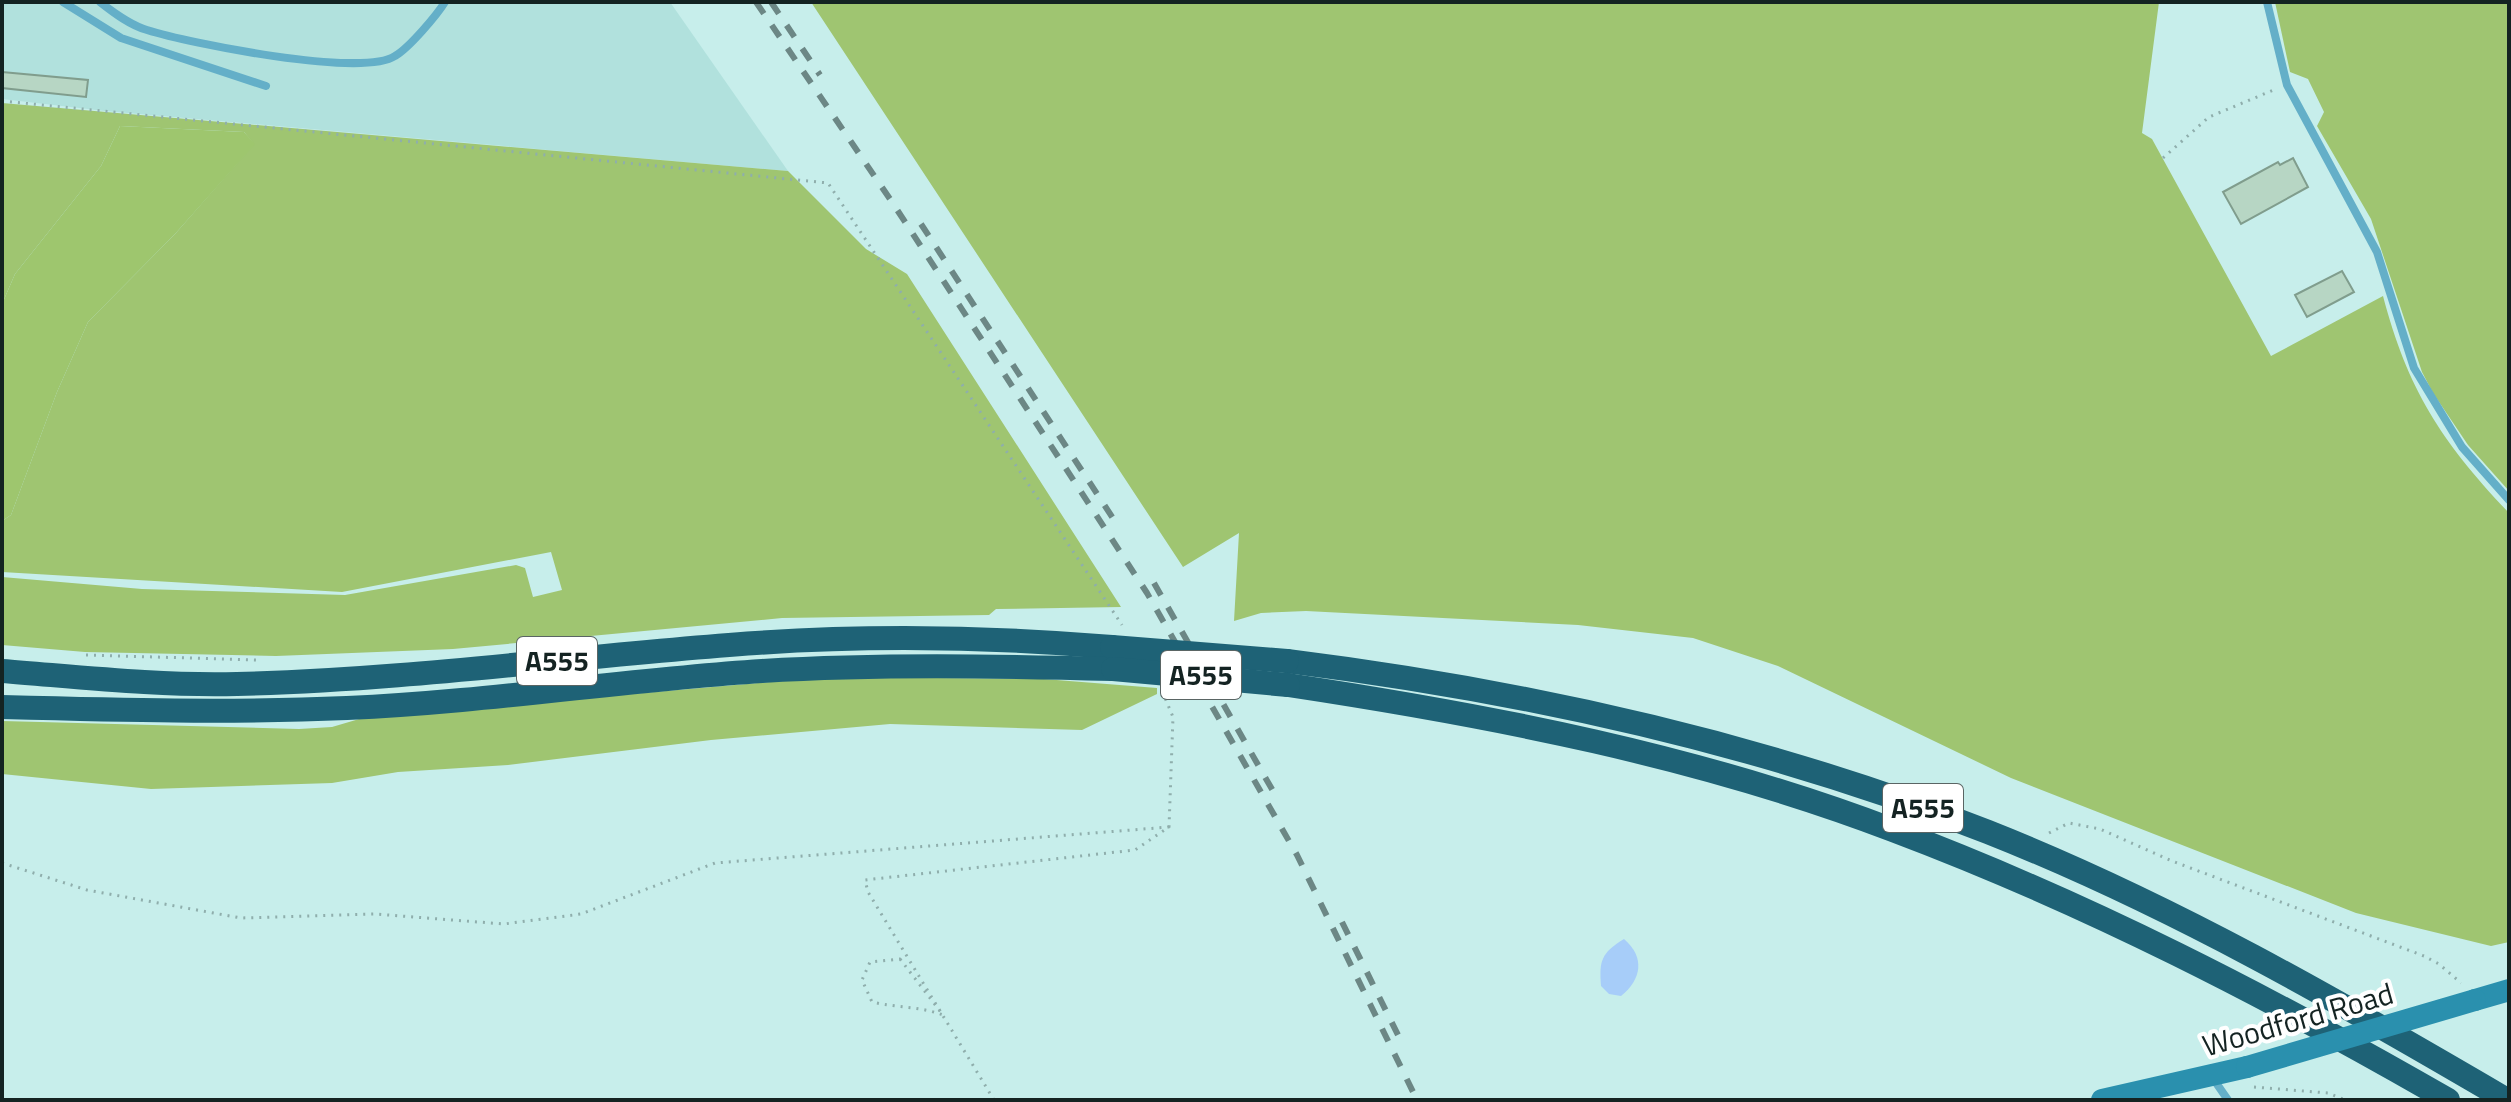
<svg xmlns="http://www.w3.org/2000/svg" width="2511" height="1102" font-family="'Titillium Web',sans-serif">
  <style>
    .built { fill: #b1e1dd }
    .green { fill: #9fc571 }
    .forest { fill: #9ec66e }
    .water { fill: #a7cdf9 }
    .building { fill: #b7d6c4; stroke: #809d8d; stroke-width: 2 }
    .lines { fill: none; stroke-linecap: round; stroke-linejoin: round }
    .path { stroke: #8faeac; stroke-width: 3; stroke-dasharray: 2 6; stroke-linecap: butt }
    .lane { stroke: #64afc8; stroke-width: 8 }
    .secondary { stroke: #2a90ae; stroke-width: 22 }
    .highway { stroke: #1e6276; stroke-width: 24 }
    .rail { stroke: #6c8785; stroke-width: 6; stroke-dasharray: 14 14; stroke-linecap: butt }
    .secondary-bridge { stroke: #2a90ae; stroke-width: 22 }
    .highway-bridge { stroke: #1e6276; stroke-width: 24 }
    .labels { text-anchor: middle; stroke-width: 8; stroke-linejoin: round; paint-order: stroke }
    .shield { fill: #fff; stroke: #5a6564; stroke-width: 2 }
    .shield-label { font-size: 28px; font-weight: bold; fill: #142322 }
    .street-label { font-size: 30px; fill: #142322; stroke: #fff }
  </style>
  <rect width="100%" height="100%" fill="#c7eeeb"/>
  <path class="built" d="M2,2H670L788,171L105,111L2,99Z"/>
  <g class="green">
    <path d="M811,2H2159L2142,133L2152,139L2271,356L2383,296C2408,391 2442,442 2509,513V942L2491,946L2356,913L2011,778L1778,666L1693,638L1578,625L1306,611L1261,613L1234,621L1239,533L1183,567Z"/>
    <path d="M2275,2H2509V491L2468,445L2433,393L2422,372L2371,219L2317,126L2324,112L2308,79L2290,72Z"/>
    <path d="M2,103L788,171L866,249L907,274L1121,607L996,609L989,615L782,618L453,649L276,656L85,652L2,645V577L142,589L345,595L516,565L525,568L533,597L562,590L551,552L342,592L2,572V521L11,515L57,392L88,322L175,234L254,144L244,132L120,126L101,166L15,274L2,304Z"/>
    <path d="M828,677L1044,679L1157,688V694L1082,730L890,724L711,740L508,765L398,772L332,783L151,789L2,774V721L299,729L332,727L366,717Z"/>
  </g>
  <path class="forest" d="M120,126L244,132L255,144L175,234L88,322L57,392L11,515L2,521V304L15,274L101,166Z"/>
  <path class="water" d="M1624,939C1645,957 1642,979 1621,996L1609,994L1601,986C1599,961 1601,953 1624,939Z"/>
  <g class="building">
    <path d="M2,72L88,80L86,97L2,88Z"/>
    <path d="M2293,158L2308,187L2241,224L2223,192L2278,162L2280,165Z"/>
    <path d="M2342,271L2354,292L2307,317L2295,295Z"/>
  </g>
  <g class="lines">
    <g class="path">
      <path d="M2,101L828,183L1122,625"/>
      <path d="M2163,158L2209,117L2276,89"/>
      <path d="M86,655L258,660"/>
      <path d="M2049,833L2069,823L2100,829L2172,861L2424,956L2439,964L2461,983"/>
      <path d="M2,863L87,890L241,918L375,914L504,924L581,914L715,863L1169,827"/>
      <path d="M900,959L943,1015C919,1006 897,1008 872,1002L862,980L870,962Z"/>
      <path d="M2254,1087L2328,1093L2345,1100"/>
      <path d="M994,1100L868,892L865,880L1135,850L1169,827L1173,717L1163,693"/>
    </g>
    <g class="lane">
      <path d="M63,2L121,38L266,86"/>
      <path d="M100,2C114,13 130,25 147,30C188,43 362,78 395,56C409,48 437,15 445,2"/>
      <path d="M2267,2L2287,85L2377,252L2414,368L2462,447L2509,500"/>
      <path d="M2212,1077L2228,1100"/>
    </g>
    <g class="secondary">
      <path d="M2475,1000L2509,990"/>
      <path d="M2102,1100L2247,1067"/>
    </g>
    <g class="highway">
      <path d="M1287,661C1527,691 1762,743 1988,832C2170,904 2338,1001 2507,1100"/>
      <path d="M2,671C80,677 159,686 237,684C411,680 583,655 756,643C875,635 993,637 1112,647"/>
      <path d="M1288,685C1493,716 1699,756 1893,830C2087,903 2269,997 2448,1100"/>
      <path d="M2,707C117,710 232,713 347,708C486,702 623,680 762,671C879,664 995,666 1113,669"/>
    </g>
    <g class="rail">
      <path d="M756,2L892,202L1147,593L1297,855L1417,1100"/>
      <path d="M771,2L820,75"/>
      <path d="M921,224L1118,526"/>
      <path d="M1154,583L1277,798"/>
      <path d="M1342,922L1399,1037"/>
    </g>
    <path class="secondary-bridge" d="M2247,1067L2475,1000"/>
    <g class="highway-bridge">
      <path d="M1112,647L1287,661"/>
      <path d="M1113,669L1288,685"/>
    </g>
  </g>
  <g class="labels">
    <g class="shield">
      <rect x="517" y="637" width="80" height="48" rx="6"/>
      <rect x="1161" y="651" width="80" height="48" rx="6"/>
      <rect x="1883" y="784" width="80" height="48" rx="6"/>
    </g>
    <g class="shield-label">
      <text x="557" y="671">A555</text>
      <text x="1201" y="685">A555</text>
      <text x="1923" y="818">A555</text>
    </g>
    <g class="street-label">
      <text transform="translate(2298 1020) rotate(-16)" y="10">Woodford Road</text>
    </g>
  </g>
  <rect width="2511" height="1102" fill="none" stroke="#142322" stroke-width="8"/>
</svg>
